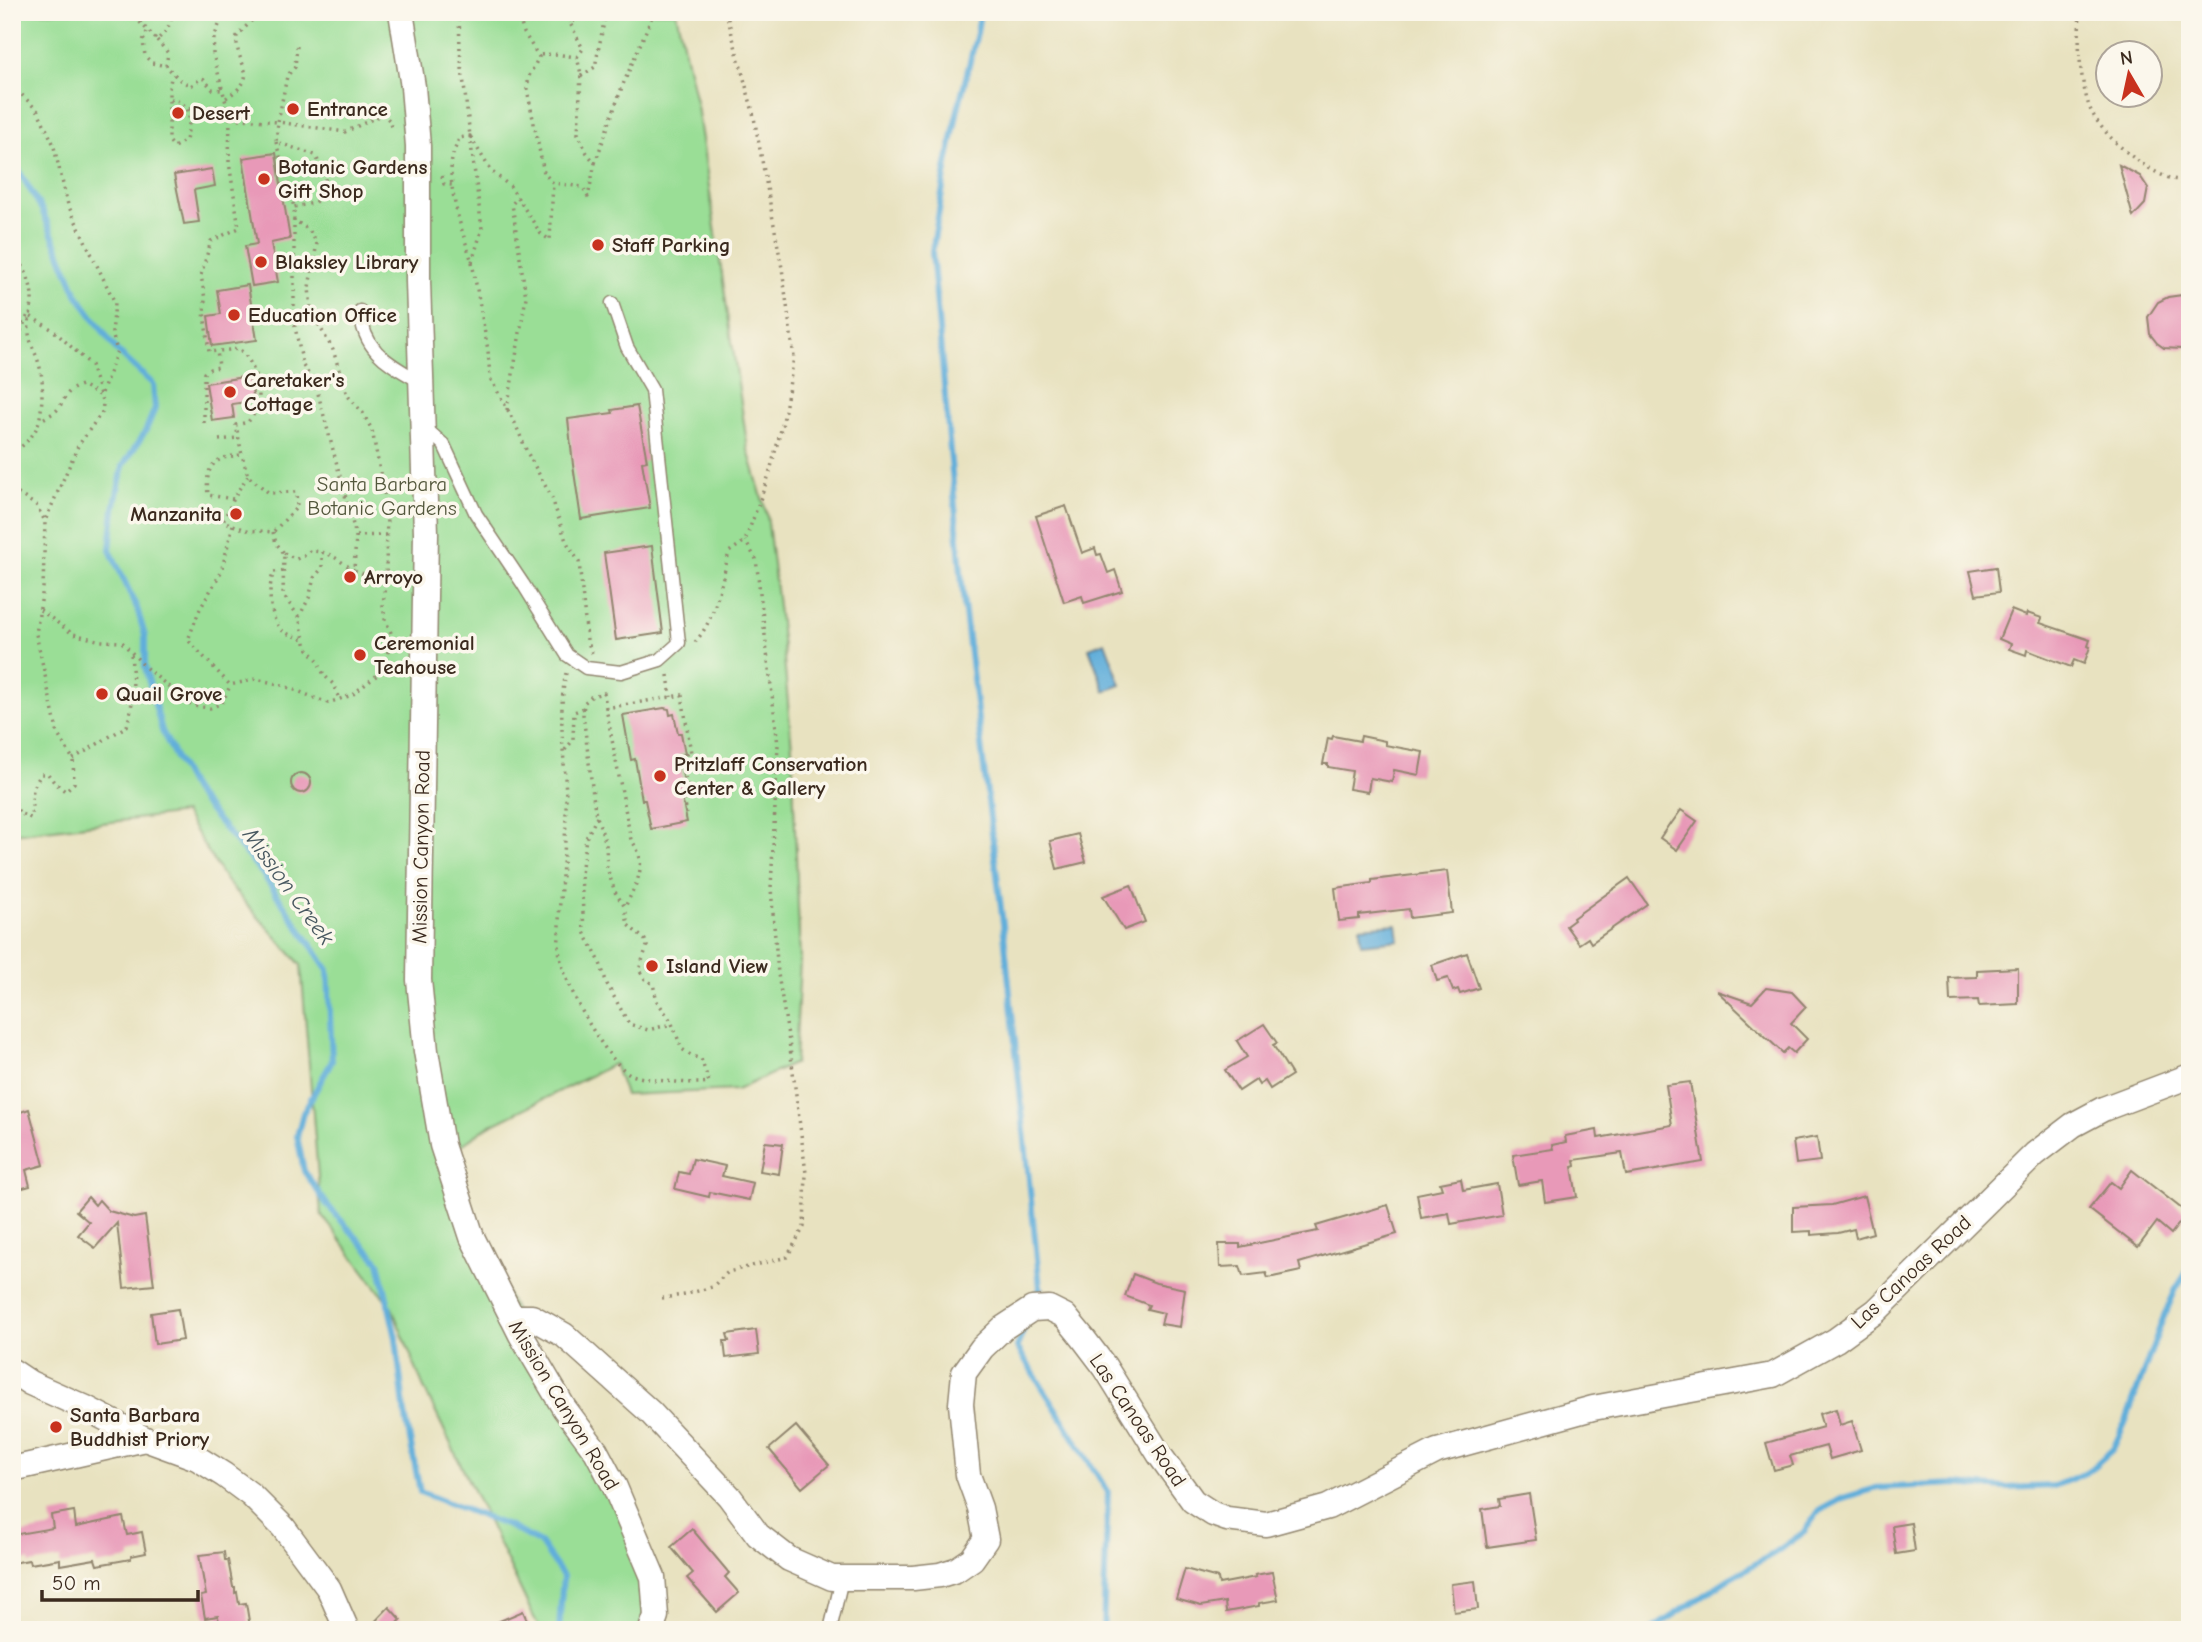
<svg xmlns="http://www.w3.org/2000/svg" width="2202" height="1642" font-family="'Comic Neue',sans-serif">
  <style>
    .green { fill: #9ade96; stroke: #6a845a; stroke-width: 2 }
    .water { fill: #61aeda; stroke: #4e6c7c; stroke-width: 2 }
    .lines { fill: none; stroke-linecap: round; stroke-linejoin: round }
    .stream { stroke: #61aeda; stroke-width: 6 }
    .building { fill: #e899b8 }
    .lane-casing { stroke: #92866f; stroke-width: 15 }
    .street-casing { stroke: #92866f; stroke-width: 27 }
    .path { stroke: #92866f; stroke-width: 3.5; stroke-dasharray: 2 5; stroke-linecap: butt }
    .lane { stroke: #fff; stroke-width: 12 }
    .street { stroke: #fff; stroke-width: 24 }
    .poi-dot { fill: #c8321e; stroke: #fbf7ec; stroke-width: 2.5 }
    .labels { text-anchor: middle; stroke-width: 7; stroke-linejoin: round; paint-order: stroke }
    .poi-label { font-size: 21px; font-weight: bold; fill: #3b2a1e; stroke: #fbf7ec; text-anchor: start }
    .park-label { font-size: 21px; fill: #53573c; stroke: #fbf7ec }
    .street-label { font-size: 21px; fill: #3b2a1e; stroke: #fbf7ec }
    .water-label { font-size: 23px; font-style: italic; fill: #485860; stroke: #fbf7ec }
  </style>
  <rect width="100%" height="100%" fill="#fbf7ec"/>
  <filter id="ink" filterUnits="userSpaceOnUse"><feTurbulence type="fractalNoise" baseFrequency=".0143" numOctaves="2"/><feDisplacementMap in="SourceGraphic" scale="14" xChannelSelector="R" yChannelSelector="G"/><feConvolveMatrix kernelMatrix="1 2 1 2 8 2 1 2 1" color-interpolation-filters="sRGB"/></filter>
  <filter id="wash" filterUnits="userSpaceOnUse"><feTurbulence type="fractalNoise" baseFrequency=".00686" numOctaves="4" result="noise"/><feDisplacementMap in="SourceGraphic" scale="28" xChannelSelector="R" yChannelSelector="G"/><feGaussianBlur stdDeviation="1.57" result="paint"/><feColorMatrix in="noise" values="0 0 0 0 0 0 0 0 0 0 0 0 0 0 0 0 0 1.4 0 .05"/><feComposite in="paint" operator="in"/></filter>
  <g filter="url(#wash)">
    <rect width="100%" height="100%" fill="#e8e2c0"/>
    <path class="green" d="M12,12H676L697,106L748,450L767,515L783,647L792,748L800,960L795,1063L737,1090L625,1095L614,1064L489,1126L439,1161L645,1565L648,1604L638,1630H540L423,1386L392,1308L321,1214L301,965L226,881L184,813L12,834Z"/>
    <g class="water">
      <path d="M1105,642L1121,685L1105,691L1089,648Z"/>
      <path d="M1397,924L1399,940L1361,944L1360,927Z"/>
    </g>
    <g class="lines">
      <g class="stream">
        <path d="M980,12L977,33L958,109L947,164L932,252L964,605L1003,924L1040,1288L1034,1304"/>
        <path d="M12,159L42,210L77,294L117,351L153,384L155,408L146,430L123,466L114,509L110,550L137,608L145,636V667L162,731L193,791L262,873L328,970L332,1061L303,1113L297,1136L304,1171L328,1206L379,1262L396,1338L404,1408L420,1492L510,1527L540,1543L563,1576L559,1630"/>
        <path d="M1026,1324L1017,1347L1108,1492L1103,1630"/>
        <path d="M1651,1630L1730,1578L1773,1554L1803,1533L1819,1511L1843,1498L1877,1488L1955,1484L2006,1488L2054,1486L2086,1473L2113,1449L2126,1421L2162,1321L2176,1289L2190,1267"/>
      </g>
    </g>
    <g id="blocks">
      <g class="building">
        <path d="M276,153L290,239L271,243L278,282L252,286L245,246L257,244L243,158Z"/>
        <path d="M2119,165L2140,176L2148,188L2145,204L2133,217Z"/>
        <path d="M212,169L215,186L194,190L199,222L184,224L174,175Z"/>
        <path d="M248,285L257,340L212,346L208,316L221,314L217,290Z"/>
        <path d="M2190,294V345L2182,349L2164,348L2157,343L2150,334L2148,317L2158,302L2168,297Z"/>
        <path d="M250,376L254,401L232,404L234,418L212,421L206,383Z"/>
        <path d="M637,406L647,461L642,462L650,508L581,519L573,465L568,419L613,413L612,410Z"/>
        <path d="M1066,506L1082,553L1095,548L1097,555L1101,554L1108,573L1115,570L1122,591L1084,603L1082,596L1064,602L1036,516Z"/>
        <path d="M652,546L663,633L616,640L604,553Z"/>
        <path d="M1996,567L1999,592L1976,595L1970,571Z"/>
        <path d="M2011,610L2026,616L2027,613L2042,618L2040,623L2090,640L2088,646L2090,647L2084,664L2074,660L2071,667L2027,650L2026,655L2009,649L2011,644L1999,639Z"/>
        <path d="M664,708L669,709L670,715L674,714L678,733H681L685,754L679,755L686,793H681L687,822L651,829L645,800H642L635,759L631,760L623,715Z"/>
        <path d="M1333,736L1360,741L1361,736L1385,741V745L1423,752L1419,775L1394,770L1392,782L1370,778L1368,792L1349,789L1352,771L1328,767V764H1323L1328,738L1332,739Z"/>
        <circle cx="301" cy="783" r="10"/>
        <path d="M1681,810L1697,821L1677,850L1660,838L1670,823L1671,824Z"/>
        <path d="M1078,834L1086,862L1057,869L1050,841Z"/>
        <path d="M1447,871L1452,913L1410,918L1409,909L1359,915V919L1339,921L1335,888L1372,883V880Z"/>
        <path d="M1629,878L1647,904L1591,943L1588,938L1579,944L1566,926L1574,920L1573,918Z"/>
        <path d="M1131,885L1145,922L1124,930L1103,896Z"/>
        <path d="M1467,953L1479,988L1460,994L1458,989L1453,991L1448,978L1437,981L1432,965Z"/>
        <path d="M2018,968V1004L1979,1006L1978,1000L1950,1001L1949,978L1977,977V970Z"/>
        <path d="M1766,988L1792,992L1806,1007L1791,1023L1807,1039L1794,1053L1788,1048L1783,1053L1717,991L1752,1003Z"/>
        <path d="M1264,1024L1277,1043L1273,1045L1292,1075L1270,1089L1265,1081L1259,1085L1256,1080L1239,1091L1225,1070L1247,1057L1237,1041Z"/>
        <path d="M1690,1082L1703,1162L1626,1175L1622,1153L1574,1160L1575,1166L1572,1167L1577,1197L1545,1202L1542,1181L1518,1185L1513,1155L1553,1149L1552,1145L1566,1142L1565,1136L1597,1130L1598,1138L1672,1125L1666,1085Z"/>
        <path d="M29,1109L44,1165L26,1170L30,1186L12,1191V1115Z"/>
        <path d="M1817,1137L1820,1161L1796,1164L1793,1141Z"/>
        <path d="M765,1142L783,1144L779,1174L760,1171Z"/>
        <path d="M693,1159L725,1166L722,1176L753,1183L749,1200L710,1192L709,1197L675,1189L679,1172L689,1174Z"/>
        <path d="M2132,1170L2187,1213L2171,1234L2157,1222L2138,1247L2089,1209L2111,1182L2119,1188Z"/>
        <path d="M1461,1179L1463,1190L1497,1184L1502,1215L1451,1224L1449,1213L1421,1218L1417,1194L1442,1189L1440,1183Z"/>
        <path d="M1864,1196L1873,1233L1856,1238L1854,1229L1838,1233L1811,1235V1231L1793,1232V1207L1832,1205Z"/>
        <path d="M88,1197L95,1205L99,1200L109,1211L134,1218L145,1216L154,1285L124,1288L117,1223L95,1248L78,1235L89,1222L76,1211Z"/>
        <path d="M1388,1205L1397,1234L1299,1263L1301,1271L1268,1278L1266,1273L1243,1276L1240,1266L1220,1267L1219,1244H1240V1247L1318,1231L1316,1226Z"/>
        <path d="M1133,1274L1156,1283L1185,1289L1180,1327L1161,1324L1164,1313L1147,1309L1149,1305L1125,1296Z"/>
        <path d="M178,1309L183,1340L155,1344L151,1313Z"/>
        <path d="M756,1330L759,1354L726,1358L724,1341H729L727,1334Z"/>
        <path d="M1836,1409L1840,1425L1852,1421L1861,1450L1830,1459L1826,1446L1790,1456L1793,1465L1774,1470L1766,1443L1823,1427L1819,1414Z"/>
        <path d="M796,1426L829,1465L802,1488L769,1449Z"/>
        <path d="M1529,1494L1536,1540L1487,1547L1482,1509L1500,1506L1499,1499Z"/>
        <path d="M74,1511L76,1527L123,1517L127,1535L142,1532L146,1553L131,1556V1559L97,1565L95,1559L60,1565V1559L30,1564L29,1560L12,1563V1535L53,1528L51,1515Z"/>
        <path d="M1911,1523L1915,1551L1896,1554L1892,1526Z"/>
        <path d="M692,1529L729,1573L725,1577L739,1593L717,1612L687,1578L693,1573L671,1547Z"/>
        <path d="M224,1552L225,1560H228L233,1587H235V1593L237,1592L239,1604L246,1603L250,1627L220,1630L218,1616L205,1618L201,1596L206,1595L199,1555Z"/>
        <path d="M1185,1569L1218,1578L1219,1584L1256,1577L1255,1575L1272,1572L1278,1600L1259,1603V1606L1226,1612L1225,1602L1201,1606L1176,1599Z"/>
        <path d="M1475,1581L1478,1609L1454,1612L1451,1584Z"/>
        <path d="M389,1607L401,1620L391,1630H367Z"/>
        <path d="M523,1611L531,1630H479Z"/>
      </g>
    </g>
  </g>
  <g filter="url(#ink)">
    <use href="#blocks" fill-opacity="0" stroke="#92866f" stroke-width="2"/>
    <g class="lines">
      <g class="lane-casing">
        <g id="lane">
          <path d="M360,311C364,353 389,363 422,383"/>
          <path d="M423,426L444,445L476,514L523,584L567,655L586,668L621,672L660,660L679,643L652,390L627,347L612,303"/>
          <path d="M830,1630L842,1579"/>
        </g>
      </g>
      <g class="street-casing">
        <g id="street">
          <path d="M401,12L413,87L418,146V281L426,533L419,980L426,1051L442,1145L472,1237L521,1335L564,1408L596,1451L614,1485L653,1577L656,1616L651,1630"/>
          <path d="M512,1317H532L564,1335L650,1412L729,1496L758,1535L789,1559L832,1578H913L940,1575L956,1570L972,1559L986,1539L980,1508L968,1475L961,1404L964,1373L982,1348L1003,1328L1032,1309L1049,1308L1065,1316L1083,1338L1105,1367L1159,1454L1193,1501L1213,1514L1227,1519L1266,1524L1328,1507L1437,1451L1593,1408L1773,1375L1836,1340L1876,1311L2035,1154L2073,1125L2103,1109L2190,1076"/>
          <path d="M12,1371L30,1383L84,1407L145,1439L197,1458L224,1475L251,1495L283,1527L329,1589L347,1630"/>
          <path d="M12,1469L145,1439"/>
        </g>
      </g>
      <g class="path">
        <path d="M130,12L157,40L167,30L174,12"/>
        <path d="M224,12L214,38L213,54L230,118L278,122L276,142L315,155L322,168L328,190L314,203L294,207V220L309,230L317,243L309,287L311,311L333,350L342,379"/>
        <path d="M459,12L460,51L470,136L491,171L510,186L541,234L550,240L553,183"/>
        <path d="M517,12L524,33L539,57L529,76L527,89L544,173L553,183L583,187L588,197L595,163L587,153L578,134L581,74L577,57L554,54L539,55"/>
        <path d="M561,12L570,23"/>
        <path d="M2080,12C2078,43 2079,73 2088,103C2096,131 2141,168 2169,178C2175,180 2183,180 2190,181"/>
        <path d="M147,32L143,41L145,56L152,63L166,66"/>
        <path d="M157,40L168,53L166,66L180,80L191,86L201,78L204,79L212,89L221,90"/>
        <path d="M297,46L295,67L287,76L278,122L345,132L383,114L389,120L392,130"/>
        <path d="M577,57L583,49L570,23L588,12"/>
        <path d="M581,76L595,67L606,12"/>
        <path d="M12,85L38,111L53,143L68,205L115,303L112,333L117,351L101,396L82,385C65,390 66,399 57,410C53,414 46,417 41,420"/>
        <path d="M226,98C264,74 234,66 237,36L254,18V12"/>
        <path d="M170,99C194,102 190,123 186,140L174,147L169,141V89L171,78L174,75"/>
        <path d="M189,109L201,106L228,107"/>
        <path d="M230,118L229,162L239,228L211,241L201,275L205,299L204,312L209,352L239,349C255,362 260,387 259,407L248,422L236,425L242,455L248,476L269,493L296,492L297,507L273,532L246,530L223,521L237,492L248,476"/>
        <path d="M470,136L482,229L472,262C463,234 447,189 452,159C453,152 457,145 459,138Z"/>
        <path d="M276,142L294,207"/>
        <path d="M595,163L622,87L654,12"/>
        <path d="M442,176L444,184L452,185"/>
        <path d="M294,220V322L303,366L316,385"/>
        <path d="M12,247C22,264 33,281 32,302C31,313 28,322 29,333C30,344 36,353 39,364C42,374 43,384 42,395C41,426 37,435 12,454"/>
        <path d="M472,262L488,350L490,378L515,423L527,452L552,498L566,541L579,562L587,640L592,653"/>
        <path d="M12,350L28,315L53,330L91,365L103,404L102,412L78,446L45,521L43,588L36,634L58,735L73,759L74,783L65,791L54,782L48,774H41L33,788L31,818L19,813L12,795"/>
        <path d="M507,410L526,297L512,204L518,197"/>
        <path d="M204,423V373L210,369L219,367L217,351"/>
        <path d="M219,440L238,438"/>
        <path d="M12,490L36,505L45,521"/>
        <path d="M233,499L208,495C205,466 213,457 242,455"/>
        <path d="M233,525L221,572L199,611L188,640L230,685L256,679L282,685L328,703L352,695L381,672L385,664L392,635L385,619L383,606L386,573L387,508L372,430L363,413L347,395L342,379L316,386L356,536L354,570L384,583"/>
        <path d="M273,532L276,543L284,553L283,595L299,617L306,647L317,659L324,675L334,685L339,699"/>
        <path d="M356,536L386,535"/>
        <path d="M284,553L296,559L304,556L310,551C331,551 337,560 354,570"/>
        <path d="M283,571L274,572C267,586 269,620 283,631C289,635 297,637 304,639"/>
        <path d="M40,610L73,634L101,641L122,642L145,667L192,706L210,708L222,703L230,686"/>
        <path d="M299,617L309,598L314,578L322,568V552"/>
        <path d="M695,642C715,621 722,580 729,552L745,541L769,475L783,422L794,357L782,268L753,112L726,12"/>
        <path d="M566,673C556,719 567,766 566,812C566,851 559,890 559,929C559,938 558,947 560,956C564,984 605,1060 630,1074C640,1080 697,1085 709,1082L701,1059L692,1056L682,1049L671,1021L657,1001L653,984L645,979L639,970L647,946L645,940L628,925L625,907"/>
        <path d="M668,675L671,697"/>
        <path d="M606,708L604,693L592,696L584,703L583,714L595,811L606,844L607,868L615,892L625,907C636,884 650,863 631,840L606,708L682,695L691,753L687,754L689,771L684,772L689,794L683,795L687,814"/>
        <path d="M565,750L573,740L574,712L584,708"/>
        <path d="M73,759L127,726C135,698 133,681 131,653"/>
        <path d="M597,817L586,838L581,874L584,932L599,960L607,984L629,1024L648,1030L672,1024"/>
        <path d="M662,1298L684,1295L712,1287L728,1272L787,1257L804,1227L806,1173L790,1048L778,974L771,888L778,745L756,559L745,541"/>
      </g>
      <use href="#lane" class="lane"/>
      <use href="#street" class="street"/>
    </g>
  </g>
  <g class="poi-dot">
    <circle cx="293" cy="109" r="7"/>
    <circle cx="178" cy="113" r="7"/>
    <circle cx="264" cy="179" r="7"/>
    <circle cx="598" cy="245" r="7"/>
    <circle cx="261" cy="262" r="7"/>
    <circle cx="234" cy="315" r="7"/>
    <circle cx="230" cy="392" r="7"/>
    <circle cx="236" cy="514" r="7"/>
    <circle cx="350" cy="577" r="7"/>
    <circle cx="360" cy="655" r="7"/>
    <circle cx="102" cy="694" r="7"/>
    <circle cx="660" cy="776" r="7"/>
    <circle cx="652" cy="966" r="7"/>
    <circle cx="56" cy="1427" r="7"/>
  </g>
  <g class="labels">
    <g class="poi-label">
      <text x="307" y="116">Entrance</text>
      <text x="192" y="120">Desert</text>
      <text x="278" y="174">Botanic Gardens<tspan x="278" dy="24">Gift Shop</tspan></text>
      <text x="612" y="252">Staff Parking</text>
      <text x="275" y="269">Blaksley Library</text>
      <text x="248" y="322">Education Office</text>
      <text x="244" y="387">Caretaker's<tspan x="244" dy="24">Cottage</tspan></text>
      <text x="222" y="521" text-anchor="end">Manzanita</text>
      <text x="364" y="584">Arroyo</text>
      <text x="374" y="650">Ceremonial<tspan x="374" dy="24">Teahouse</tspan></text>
      <text x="116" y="701">Quail Grove</text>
      <text x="674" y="771">Pritzlaff Conservation<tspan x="674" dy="24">Center &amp; Gallery</tspan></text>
      <text x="666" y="973">Island View</text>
      <text x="70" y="1422">Santa Barbara<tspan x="70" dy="24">Buddhist Priory</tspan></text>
    </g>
    <g class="park-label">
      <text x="382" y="491">Santa Barbara<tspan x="382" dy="24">Botanic Gardens</tspan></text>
    </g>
    <g class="street-label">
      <text transform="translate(421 847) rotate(-89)" y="7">Mission Canyon Road</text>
      <text transform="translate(1911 1272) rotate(-43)" y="7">Las Canoas Road</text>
      <text transform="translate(564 1405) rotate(59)" y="7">Mission Canyon Road</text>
      <text transform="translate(1138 1420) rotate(56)" y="7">Las Canoas Road</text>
    </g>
    <g class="water-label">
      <text transform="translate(289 886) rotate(54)" y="8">Mission Creek</text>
    </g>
  </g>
  <rect width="2202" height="1642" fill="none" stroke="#fbf7ec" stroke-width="42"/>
  <g transform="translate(2129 74) rotate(351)"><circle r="33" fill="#fbf7ec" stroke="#aea59a" stroke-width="2"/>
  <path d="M0-5L12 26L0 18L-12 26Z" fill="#c8321e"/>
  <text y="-10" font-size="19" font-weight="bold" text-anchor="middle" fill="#3b2a1e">N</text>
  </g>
  <path d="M42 1590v10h156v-10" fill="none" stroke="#3b2a1e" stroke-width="3.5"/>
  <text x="52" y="1590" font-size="21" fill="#3b2a1e" stroke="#fbf7ec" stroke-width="5" paint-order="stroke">50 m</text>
</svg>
